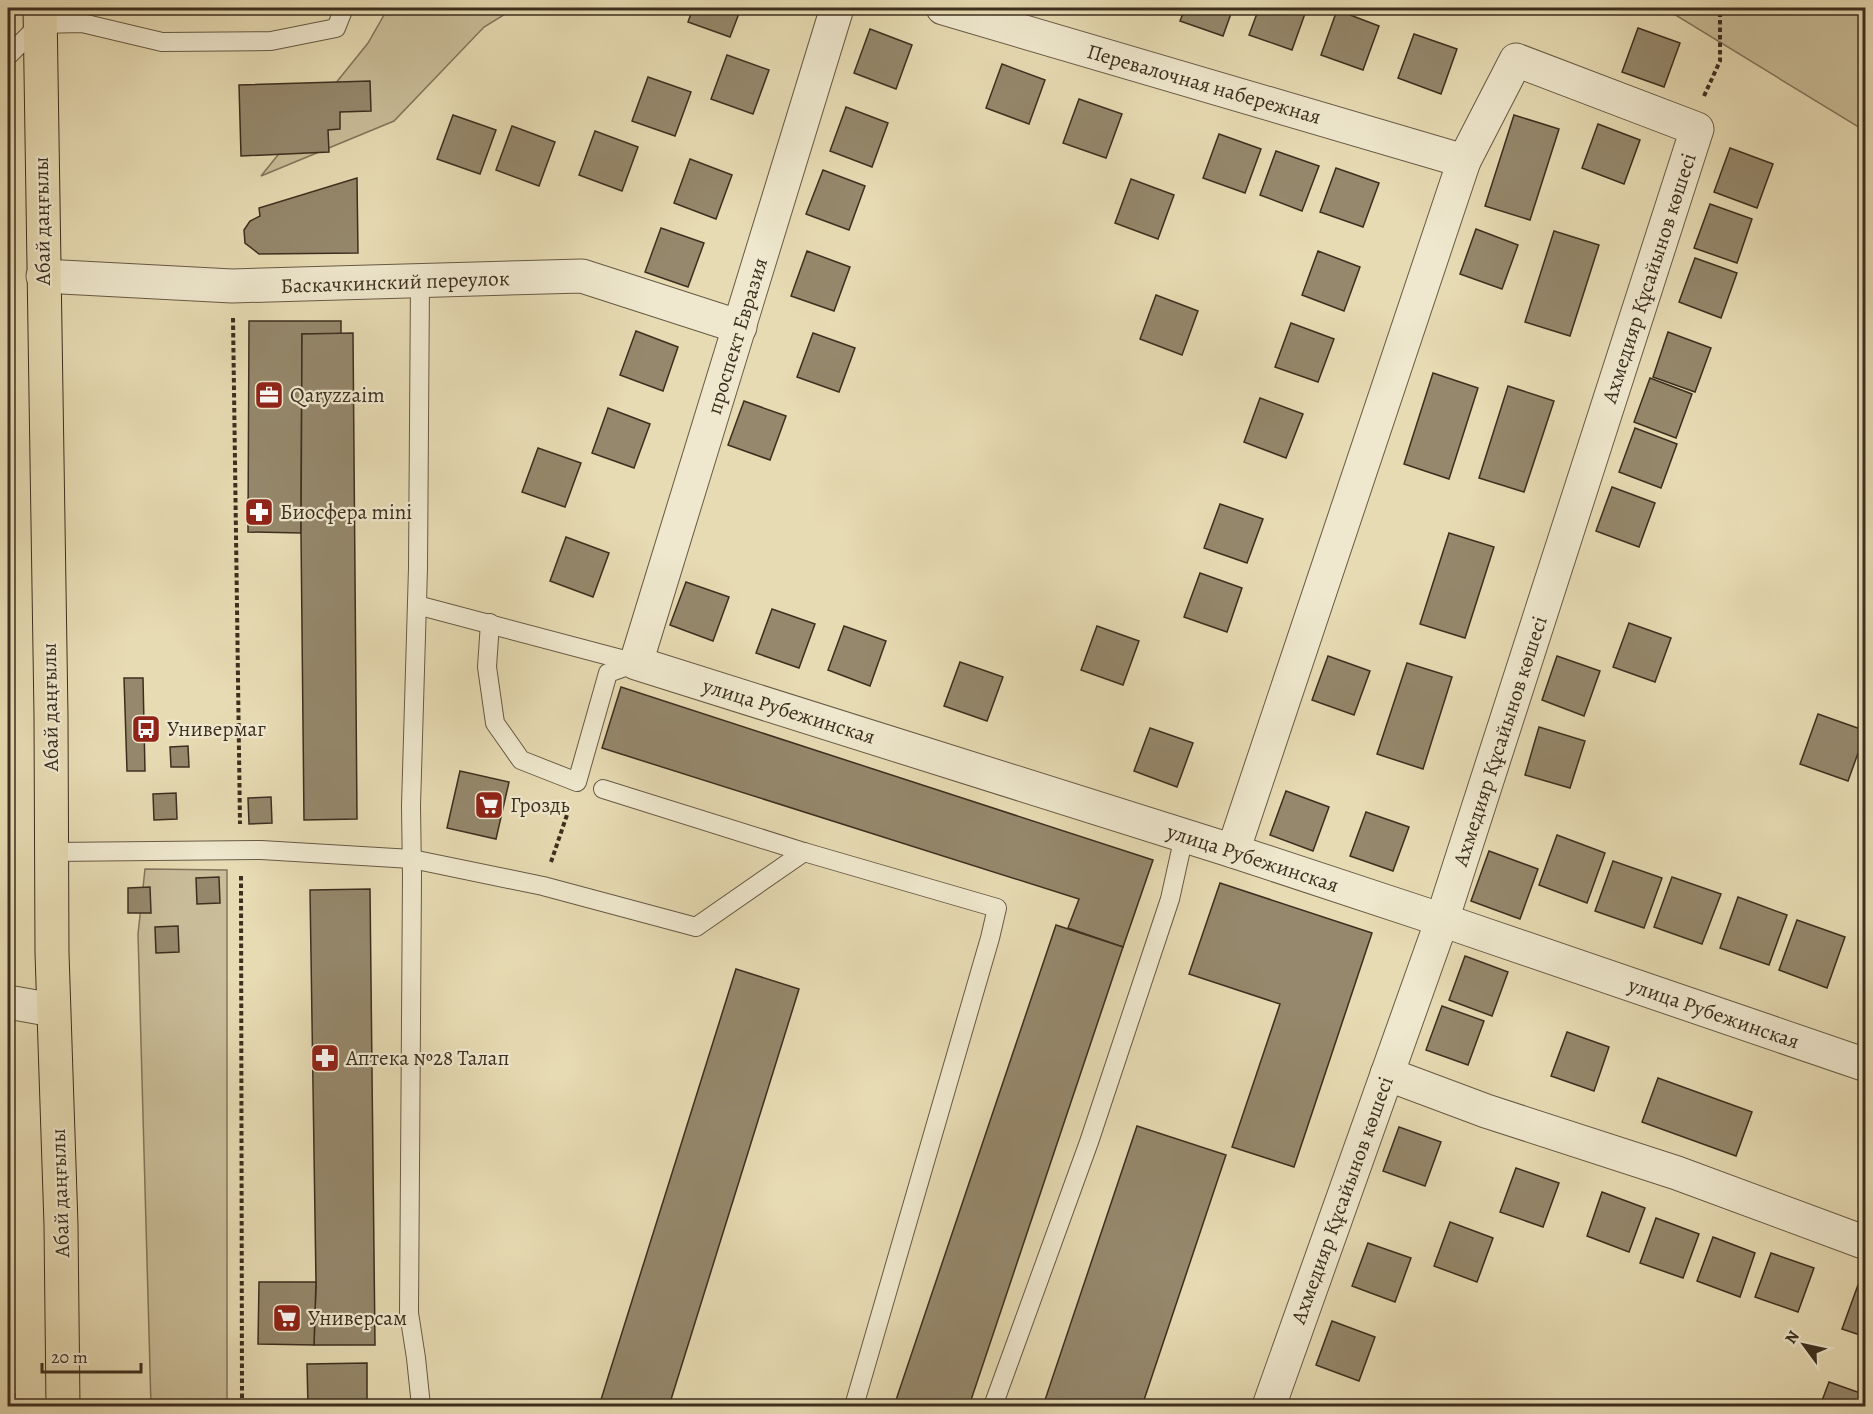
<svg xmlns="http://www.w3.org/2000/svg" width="1873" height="1414" font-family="Alegreya,serif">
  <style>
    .green { fill: #cabe9a; stroke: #83765c; stroke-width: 1.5 }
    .building { fill: #95886c; stroke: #3c2f1f; stroke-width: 1.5 }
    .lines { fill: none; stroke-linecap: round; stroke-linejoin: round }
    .service-casing { stroke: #675a44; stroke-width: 20 }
    .minor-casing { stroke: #675a44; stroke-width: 35 }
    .tertiary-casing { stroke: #675a44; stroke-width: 35 }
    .primary-casing { stroke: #3c2f1f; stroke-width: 35 }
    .path { stroke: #3c2f1f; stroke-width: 4; stroke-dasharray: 4.5 3; stroke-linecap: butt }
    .service { stroke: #efe8ce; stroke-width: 18 }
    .minor { stroke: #efe8ce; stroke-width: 33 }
    .tertiary { stroke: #efe8ce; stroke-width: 33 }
    .primary { stroke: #e7dbb3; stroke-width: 33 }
    .labels { text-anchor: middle; stroke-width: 4.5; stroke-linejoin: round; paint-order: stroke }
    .street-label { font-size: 21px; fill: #3c2f1f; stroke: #efe8ce }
    .poi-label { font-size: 21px; fill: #3c2f1f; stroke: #efe8ce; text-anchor: start }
  </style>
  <rect width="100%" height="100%" fill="#e7dbb3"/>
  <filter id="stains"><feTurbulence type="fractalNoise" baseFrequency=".00333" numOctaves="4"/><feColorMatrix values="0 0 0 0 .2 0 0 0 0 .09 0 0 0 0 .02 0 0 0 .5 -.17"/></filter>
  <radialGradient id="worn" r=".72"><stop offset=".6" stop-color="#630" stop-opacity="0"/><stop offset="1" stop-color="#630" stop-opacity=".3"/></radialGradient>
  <g class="green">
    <path d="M388,8H515L484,27L394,121L261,176L368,43Z"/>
    <path d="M1664,8H1865V131Z"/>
    <path d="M145,869L227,870V1406H151L138,934Z"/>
  </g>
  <g class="building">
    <path d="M168,8H289L168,10Z"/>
    <path d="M693,8H741L730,37L688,22Z"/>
    <path d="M1185,8H1233L1223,36L1180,21Z"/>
    <path d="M1259,8H1307L1292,50L1249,35Z"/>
    <path d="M1337,10L1379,26L1363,70L1321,55Z"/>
    <path d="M1638,28L1680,43L1664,87L1622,72Z"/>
    <path d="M870,29L912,45L896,89L854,73Z"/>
    <path d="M1414,34L1457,49L1441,94L1398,78Z"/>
    <path d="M727,55L769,70L753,114L711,99Z"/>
    <path d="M1002,64L1045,80L1029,124L986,108Z"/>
    <path d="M648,77L691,92L675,136L632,121Z"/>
    <path d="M370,81L371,111L340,112V129L328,130L329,152L241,156L239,85Z"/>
    <path d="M1079,99L1122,114L1106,158L1063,143Z"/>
    <path d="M846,107L888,123L872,167L830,151Z"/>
    <path d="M453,115L496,130L480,174L437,159Z"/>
    <path d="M1514,115L1559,129L1530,220L1485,206Z"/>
    <path d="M1598,124L1640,140L1624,184L1582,168Z"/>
    <path d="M512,126L555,142L539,186L496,170Z"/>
    <path d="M595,131L638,147L622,191L579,175Z"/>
    <path d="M1219,134L1261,149L1245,193L1203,178Z"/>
    <path d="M1730,148L1773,164L1757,208L1714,192Z"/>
    <path d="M1276,151L1319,166L1302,211L1260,195Z"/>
    <path d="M690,159L732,175L716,219L674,203Z"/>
    <path d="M1336,168L1379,183L1363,227L1320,212Z"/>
    <path d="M823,170L865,186L849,230L806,214Z"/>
    <path d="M357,178L358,253L259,254L245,243L244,230L250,221L260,216L259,208Z"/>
    <path d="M1131,179L1174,195L1158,239L1115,223Z"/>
    <path d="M1710,204L1752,219L1737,263L1694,248Z"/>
    <path d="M661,228L704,243L688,287L645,272Z"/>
    <path d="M1476,229L1518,245L1502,289L1460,274Z"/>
    <path d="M1554,231L1599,245L1570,336L1525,322Z"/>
    <path d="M807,251L850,267L834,311L791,296Z"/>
    <path d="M1318,251L1360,267L1344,311L1302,295Z"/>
    <path d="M1695,258L1737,273L1721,318L1679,302Z"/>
    <path d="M1156,295L1198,311L1182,355L1140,339Z"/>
    <path d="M249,321H341V334H302L301,533L248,532Z"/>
    <path d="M1291,323L1334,339L1318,382L1275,367Z"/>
    <path d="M636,331L678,347L663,391L620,375Z"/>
    <path d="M1668,332L1711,348L1695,392L1653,377Z"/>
    <path d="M353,333L357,819L304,820L301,533L302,334Z"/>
    <path d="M813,333L855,348L839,392L797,377Z"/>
    <path d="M1433,373L1478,388L1449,479L1404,464Z"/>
    <path d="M1650,378L1692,394L1676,438L1634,422Z"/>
    <path d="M1508,386L1554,401L1524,492L1479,478Z"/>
    <path d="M1260,398L1303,414L1286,458L1244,442Z"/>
    <path d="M744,401L786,416L770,460L728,445Z"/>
    <path d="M608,408L650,424L634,468L592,453Z"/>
    <path d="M1635,428L1677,444L1661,488L1619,472Z"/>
    <path d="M538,448L581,463L565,507L522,492Z"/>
    <path d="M1612,487L1655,503L1639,547L1596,531Z"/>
    <path d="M1220,504L1263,519L1247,563L1204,548Z"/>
    <path d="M1449,533L1494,547L1465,638L1420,624Z"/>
    <path d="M566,537L609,553L593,597L550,581Z"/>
    <path d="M1200,573L1242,588L1227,632L1184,617Z"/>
    <path d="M686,582L729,597L713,641L670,625Z"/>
    <path d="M772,609L815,624L799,668L756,653Z"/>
    <path d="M1629,623L1671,638L1655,682L1613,667Z"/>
    <path d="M844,626L886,641L870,686L828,670Z"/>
    <path d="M1097,626L1139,641L1123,685L1081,670Z"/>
    <path d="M1328,656L1370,671L1354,715L1312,700Z"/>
    <path d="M1557,656L1600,671L1584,716L1542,700Z"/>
    <path d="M960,662L1003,677L987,721L944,706Z"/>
    <path d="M1407,663L1452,677L1423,769L1377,754Z"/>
    <path d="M124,678H143L145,771H127Z"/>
    <path d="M621,687L1153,860L1123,947L1068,928L1079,899L602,748Z"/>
    <path d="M1818,714L1866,731L1848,781L1800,764Z"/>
    <path d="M1539,727L1585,741L1570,788L1525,775Z"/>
    <path d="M1150,728L1193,743L1177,787L1134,771Z"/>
    <path d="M188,746L189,767H171L170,747Z"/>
    <path d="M460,771L509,782L496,839L447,828Z"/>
    <path d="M1286,791L1329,807L1313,851L1270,835Z"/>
    <path d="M176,793L177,819L154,820L153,794Z"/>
    <path d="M271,797L272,823L249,824L248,798Z"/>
    <path d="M1366,812L1409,827L1393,871L1350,856Z"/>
    <path d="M1557,835L1605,853L1587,903L1539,885Z"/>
    <path d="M1489,851L1538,869L1520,919L1471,901Z"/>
    <path d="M1613,861L1662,878L1644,928L1595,911Z"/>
    <path d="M219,877L220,903L197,904L196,878Z"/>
    <path d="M1672,877L1721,894L1702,944L1654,927Z"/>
    <path d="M1220,883L1372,933L1294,1167L1232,1147L1280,1004L1189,974Z"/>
    <path d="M150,887L151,913H128V888Z"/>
    <path d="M370,889L375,1345H314L316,1282L310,890Z"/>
    <path d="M1738,897L1787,915L1769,965L1720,948Z"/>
    <path d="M1797,920L1845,937L1827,988L1779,970Z"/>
    <path d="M1056,925L1123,947L969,1406H894Z"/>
    <path d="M178,926L179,952L156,953L155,927Z"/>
    <path d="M1465,956L1508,972L1492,1016L1449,1000Z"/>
    <path d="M736,969L799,989L669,1406H599Z"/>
    <path d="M1442,1006L1484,1021L1468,1065L1426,1050Z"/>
    <path d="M1567,1032L1609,1047L1594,1091L1551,1076Z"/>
    <path d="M1658,1078L1752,1112L1736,1156L1642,1122Z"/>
    <path d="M1137,1126L1226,1155L1142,1406H1043Z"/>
    <path d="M1399,1127L1441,1142L1425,1186L1383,1171Z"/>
    <path d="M1516,1168L1559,1183L1543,1227L1500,1212Z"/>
    <path d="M1602,1192L1645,1208L1629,1252L1587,1236Z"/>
    <path d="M1656,1218L1699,1234L1683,1278L1640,1263Z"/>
    <path d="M1450,1222L1493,1238L1477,1282L1434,1266Z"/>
    <path d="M1713,1237L1755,1253L1740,1297L1697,1281Z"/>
    <path d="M1368,1243L1411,1258L1395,1302L1352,1286Z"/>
    <path d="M1771,1253L1814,1268L1798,1312L1755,1297Z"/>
    <path d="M259,1282H316L314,1345L258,1344Z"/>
    <path d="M1858,1285L1866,1288V1337L1842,1329Z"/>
    <path d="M1332,1321L1375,1337L1359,1381L1316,1365Z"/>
    <path d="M367,1363V1406H308L307,1364Z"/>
    <path d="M1829,1382L1866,1395V1406H1820Z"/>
  </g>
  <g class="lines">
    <g class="service-casing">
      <g id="service">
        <path d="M8,56L40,24L82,23L162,42L271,41L336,28L344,8"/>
        <path d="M420,282L418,568L411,806L412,876L409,1313L416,1358L421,1406"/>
        <path d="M417,605L636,663"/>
        <path d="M490,623L487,667L495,723L521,760L577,782L608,673L636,663"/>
        <path d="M603,789L804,852"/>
        <path d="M51,852L261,850L412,859L543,886L696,927L804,852L997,908L990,938L854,1406"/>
        <path d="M993,1406L1089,1142L1170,899L1184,836"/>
      </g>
    </g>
    <g class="minor-casing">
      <g id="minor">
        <path d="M837,8L636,663L1233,851L1442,920L1866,1065"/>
        <path d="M943,8L1464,161"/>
        <path d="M43,276L232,286L582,276L740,327"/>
        <path d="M1233,851L1464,161L1516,60L1697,129L1442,920L1269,1406"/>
        <path d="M1387,1074L1486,1111L1677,1173L1866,1243"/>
      </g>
    </g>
    <g class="tertiary-casing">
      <path id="tertiary" d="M8,1002L53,1010"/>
    </g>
    <g class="primary-casing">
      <path id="primary" d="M40,8L51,716L52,953L61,1225L63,1406"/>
    </g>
    <g class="path">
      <path d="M1704,96L1720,61V11L1714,8"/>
      <path d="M233,318L240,824"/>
      <path d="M551,862L570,806"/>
      <path d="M241,876L242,1406"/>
      <path d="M8,1311L10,1320L14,1406"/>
    </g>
    <use href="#service" class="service"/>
    <use href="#minor" class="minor"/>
    <use href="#tertiary" class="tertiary"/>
    <use href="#primary" class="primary"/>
  </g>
  <defs>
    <g id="office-square" transform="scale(1.5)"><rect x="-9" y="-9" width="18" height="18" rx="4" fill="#8f2418" stroke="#efe8ce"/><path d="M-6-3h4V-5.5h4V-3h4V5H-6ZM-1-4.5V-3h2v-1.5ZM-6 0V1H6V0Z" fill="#fff"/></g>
    <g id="pharmacy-square" transform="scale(1.5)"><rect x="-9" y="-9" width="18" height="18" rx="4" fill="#8f2418" stroke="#efe8ce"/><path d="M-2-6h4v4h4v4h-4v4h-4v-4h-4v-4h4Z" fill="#fff"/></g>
    <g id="bus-square" transform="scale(1.5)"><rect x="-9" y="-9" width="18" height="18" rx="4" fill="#8f2418" stroke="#efe8ce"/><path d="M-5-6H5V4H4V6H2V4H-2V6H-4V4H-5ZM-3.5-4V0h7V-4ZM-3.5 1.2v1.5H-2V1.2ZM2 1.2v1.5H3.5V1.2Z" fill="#fff"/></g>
    <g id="supermarket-square" transform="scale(1.5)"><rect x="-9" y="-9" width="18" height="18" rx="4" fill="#8f2418" stroke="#efe8ce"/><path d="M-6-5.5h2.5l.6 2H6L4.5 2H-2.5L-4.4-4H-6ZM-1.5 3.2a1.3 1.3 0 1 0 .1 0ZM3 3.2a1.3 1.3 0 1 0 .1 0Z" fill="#fff"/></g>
  </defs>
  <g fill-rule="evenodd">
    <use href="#office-square" x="269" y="395"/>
    <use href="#pharmacy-square" x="259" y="512"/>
    <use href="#bus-square" x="146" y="729"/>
    <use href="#supermarket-square" x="489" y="805"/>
    <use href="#pharmacy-square" x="325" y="1058"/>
    <use href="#supermarket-square" x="287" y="1318"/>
  </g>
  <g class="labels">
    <g class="street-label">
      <text transform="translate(1204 84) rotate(16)" y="7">Перевалочная набережная</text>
      <text transform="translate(42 221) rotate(-91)" y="7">Абай даңғылы</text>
      <text transform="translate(1649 278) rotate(-72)" y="7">Ахмедияр Құсайынов көшесі</text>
      <text transform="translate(395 282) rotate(-2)" y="7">Баскачкинский переулок</text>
      <text transform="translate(737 336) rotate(-73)" y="7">проспект Евразия</text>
      <text transform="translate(50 707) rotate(-91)" y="7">Абай даңғылы</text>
      <text transform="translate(789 711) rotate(17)" y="7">улица Рубежинская</text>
      <text transform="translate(1500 741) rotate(-72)" y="7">Ахмедияр Құсайынов көшесі</text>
      <text transform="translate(1253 858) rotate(18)" y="7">улица Рубежинская</text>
      <text transform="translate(1714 1013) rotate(19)" y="7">улица Рубежинская</text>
      <text transform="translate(60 1193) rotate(-92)" y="7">Абай даңғылы</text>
      <text transform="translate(1342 1200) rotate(-70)" y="7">Ахмедияр Құсайынов көшесі</text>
    </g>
    <g class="poi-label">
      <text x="290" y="402">Qaryzzaim</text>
      <text x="280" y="519">Биосфера mini</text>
      <text x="167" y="736">Универмаг</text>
      <text x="510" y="812">Гроздь</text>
      <text x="346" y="1065">Аптека №28 Талап</text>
      <text x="308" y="1325">Универсам</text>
    </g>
  </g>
  <rect width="1873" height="1414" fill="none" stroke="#e7dbb3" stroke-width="30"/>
  <rect x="9" y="9" width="1855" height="1396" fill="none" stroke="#3c2f1f" stroke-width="3"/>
  <rect x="15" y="15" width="1843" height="1384" fill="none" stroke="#3c2f1f" stroke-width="1.5"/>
  <g transform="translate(1804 1345) rotate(303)" stroke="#efe8ce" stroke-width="4.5" paint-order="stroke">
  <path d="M0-4.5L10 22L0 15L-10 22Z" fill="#3c2f1f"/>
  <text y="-9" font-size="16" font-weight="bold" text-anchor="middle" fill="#3c2f1f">N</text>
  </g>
  <path d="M42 1363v9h99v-9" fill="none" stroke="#3c2f1f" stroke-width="3"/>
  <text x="51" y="1363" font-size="18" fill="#3c2f1f" stroke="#efe8ce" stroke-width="4.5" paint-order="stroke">20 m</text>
  <rect width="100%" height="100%" filter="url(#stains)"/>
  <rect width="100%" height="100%" fill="url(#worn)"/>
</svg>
